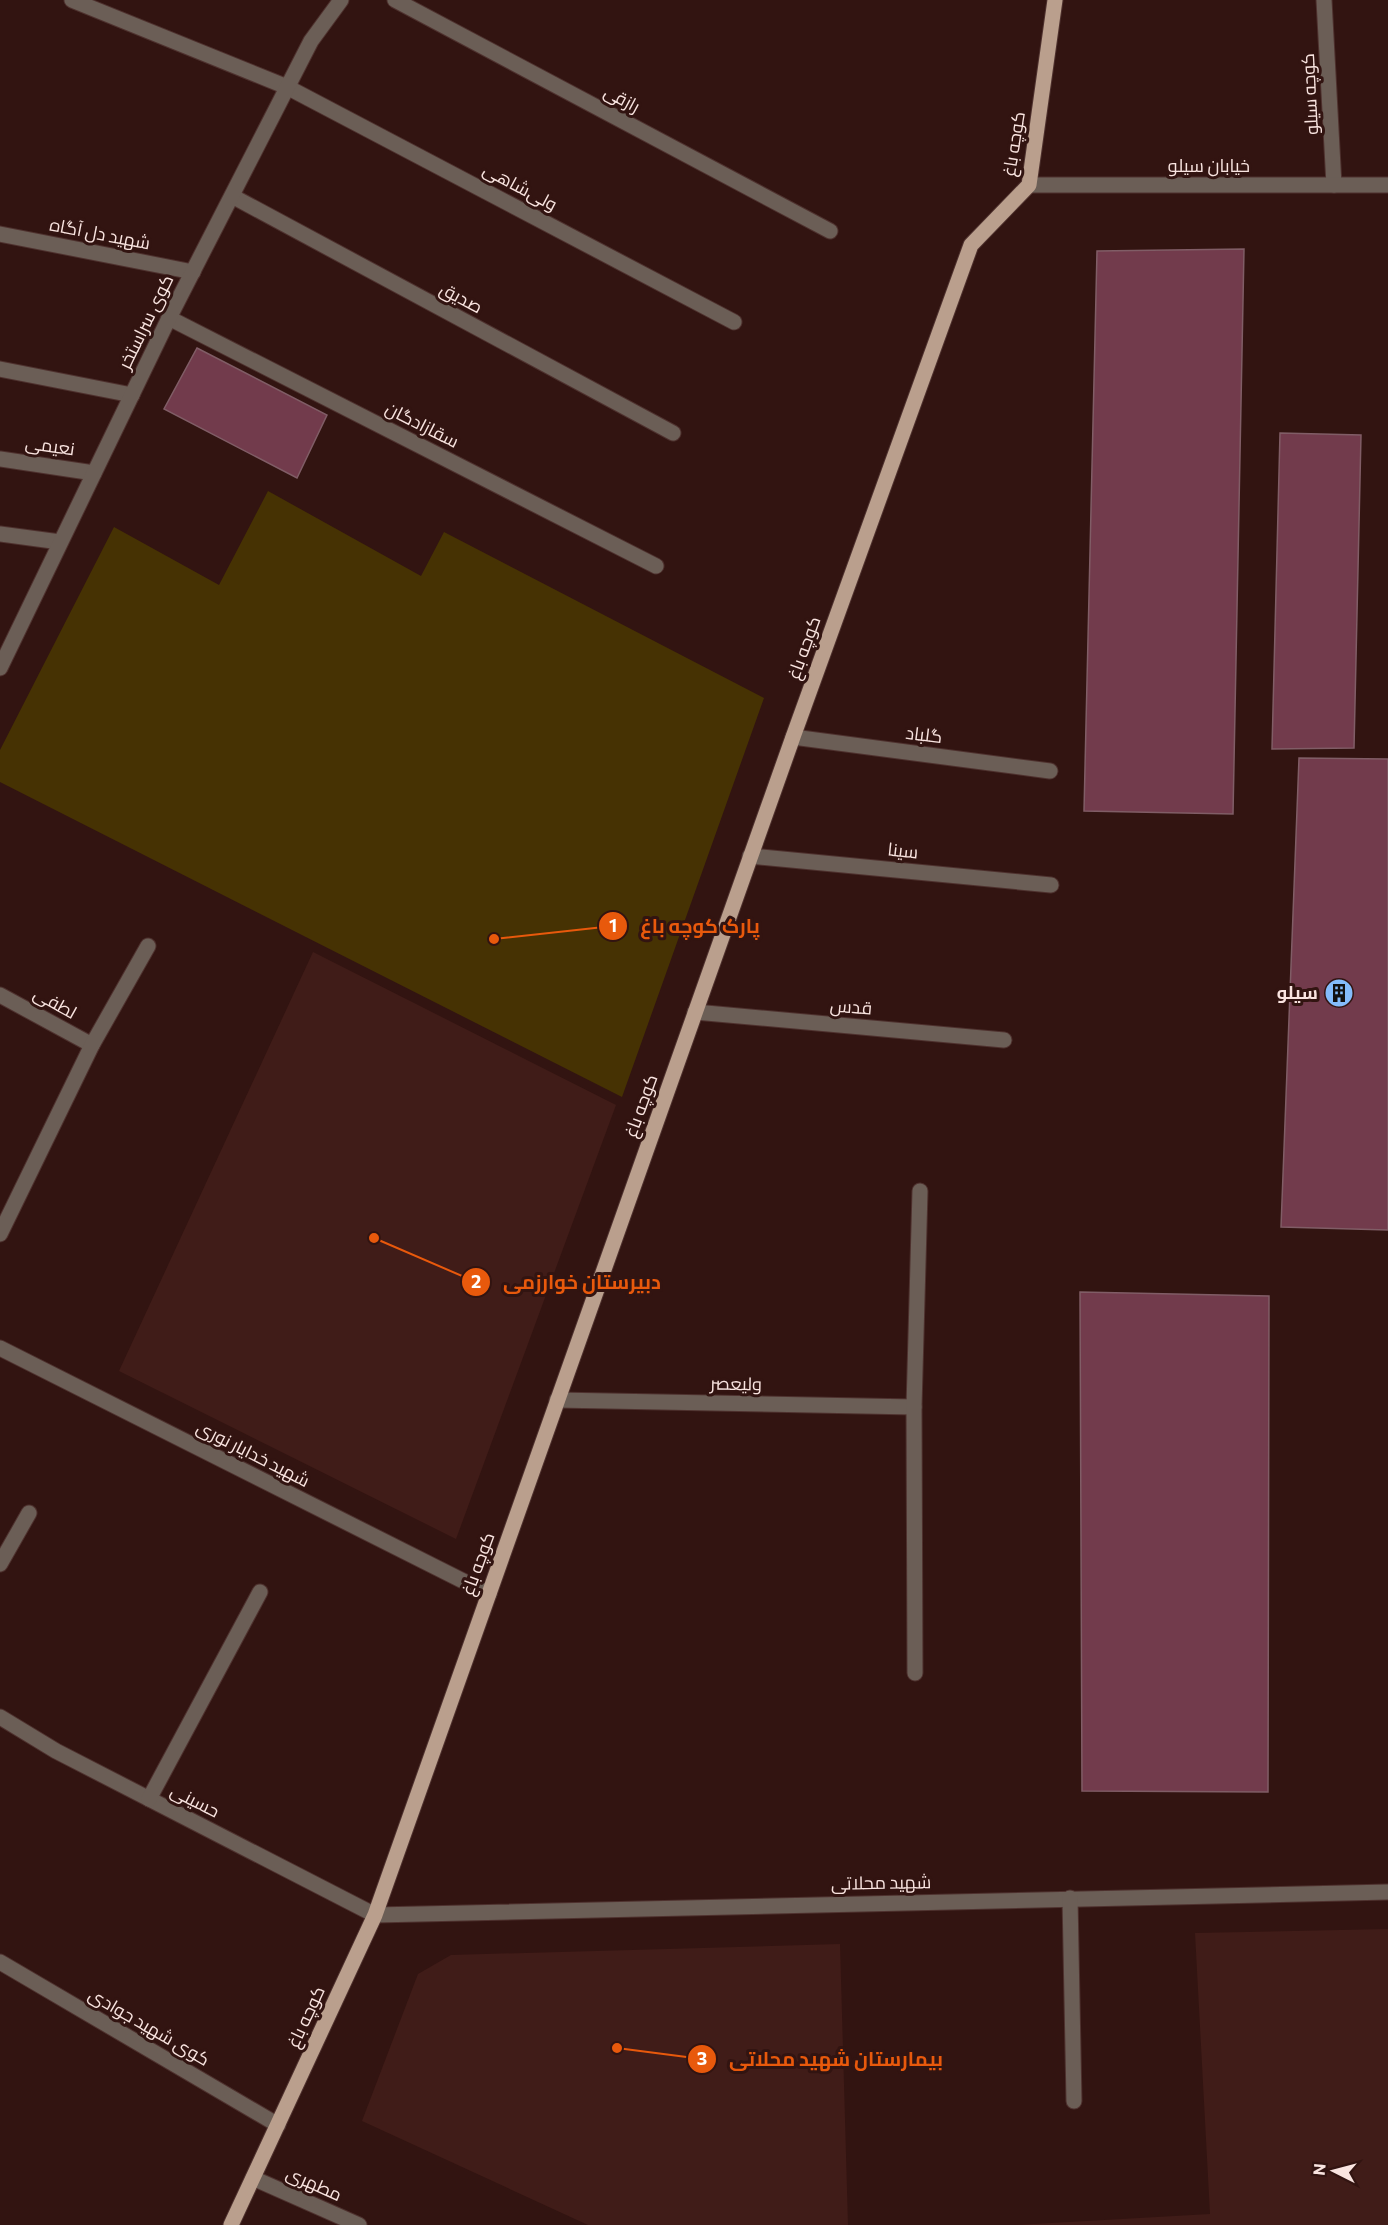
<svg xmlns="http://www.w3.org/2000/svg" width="1388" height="2225" font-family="Commissioner,Cairo,sans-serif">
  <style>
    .built { fill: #401c18 }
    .green { fill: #463203 }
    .building { fill: #723b4c; stroke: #805d66; stroke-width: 1.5 }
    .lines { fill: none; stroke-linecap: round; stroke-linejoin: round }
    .minor-casing { stroke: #4e312e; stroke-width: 17 }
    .major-casing { stroke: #4e312e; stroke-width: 17 }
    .minor { stroke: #6b5e56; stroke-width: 15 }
    .major { stroke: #ba9f8d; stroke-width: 15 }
    .labels { text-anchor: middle; stroke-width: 6; stroke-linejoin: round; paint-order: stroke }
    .street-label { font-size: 18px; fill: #f9e4e0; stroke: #321411 }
    .poi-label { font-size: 18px; font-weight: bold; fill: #f9e4e0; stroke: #321411; text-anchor: end }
    .leader { fill: none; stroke: #e8590c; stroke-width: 2 }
    .callout-dot { fill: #e8590c; stroke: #321411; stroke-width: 2 }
    .mark-label { font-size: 18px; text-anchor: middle; font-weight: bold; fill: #fff }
    .callout-label { font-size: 20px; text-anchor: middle; font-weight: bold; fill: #e8590c; stroke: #321411; stroke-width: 6; stroke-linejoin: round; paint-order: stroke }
  </style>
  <rect width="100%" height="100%" fill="#321411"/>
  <g class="built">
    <path d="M313,952L616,1105L456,1539L119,1371Z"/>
    <path d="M1388,1929V2225H1015L1210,2214L1195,1933Z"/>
    <path d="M840,1944L848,2225H588L362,2121L418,1974L451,1955Z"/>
  </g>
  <path class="green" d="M268,491L421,576L444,532L764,698L622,1097L0,782V750L114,527L219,585Z"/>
  <g class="building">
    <path d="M1244,249L1233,814L1084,811L1097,251Z"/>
    <path d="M197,348L327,415L297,478L164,409Z"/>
    <path d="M1280,433L1361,435L1354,748L1272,749Z"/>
    <path d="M1299,758L1388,759V1230L1281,1227Z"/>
    <path d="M1080,1292L1269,1296L1268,1792L1082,1791Z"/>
  </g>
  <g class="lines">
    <g class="minor-casing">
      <g id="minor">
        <path d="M72,0L287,87L734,322"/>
        <path d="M395,0L830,231"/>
        <path d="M1324,0L1334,185"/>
        <path d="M1029,185H1388"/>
        <path d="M232,196L673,433"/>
        <path d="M0,234L193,272"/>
        <path d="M169,318L656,566"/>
        <path d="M0,369L132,395"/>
        <path d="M0,459L94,473"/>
        <path d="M0,534L60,542"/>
        <path d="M0,668L169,318L311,41L341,0"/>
        <path d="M793,737L1050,771"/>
        <path d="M750,856L1051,885"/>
        <path d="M0,995L92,1045"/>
        <path d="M695,1012L1004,1040"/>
        <path d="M0,1234L92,1045L148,946"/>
        <path d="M0,1348L489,1594"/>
        <path d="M557,1400L914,1407"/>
        <path d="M0,1564L29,1513"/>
        <path d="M915,1673L914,1407L920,1191"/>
        <path d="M0,1717L56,1751L375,1915L1388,1892"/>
        <path d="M149,1799L260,1592"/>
        <path d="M1070,1898L1074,2101"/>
        <path d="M0,1962L278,2125"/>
        <path d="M253,2178L359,2225"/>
      </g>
    </g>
    <g class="major-casing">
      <path id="major" d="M231,2225L375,1915L793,737L971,245L1029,185L1055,0"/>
    </g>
    <use href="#minor" class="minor"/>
    <use href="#major" class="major"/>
  </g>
  <defs>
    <g id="building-disc" transform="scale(1.5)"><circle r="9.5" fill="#84bcfb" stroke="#321411"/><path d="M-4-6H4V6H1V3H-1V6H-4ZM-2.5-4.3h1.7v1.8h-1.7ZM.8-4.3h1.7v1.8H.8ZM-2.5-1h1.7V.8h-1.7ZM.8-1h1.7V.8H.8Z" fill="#111"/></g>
  </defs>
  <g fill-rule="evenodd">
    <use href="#building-disc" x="1339" y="993"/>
  </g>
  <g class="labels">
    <g class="street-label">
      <text transform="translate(1310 94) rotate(-93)" y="6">کوچه سیلو</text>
      <text transform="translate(622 99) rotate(28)" y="6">رازقی</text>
      <text transform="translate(1014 144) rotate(-81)" y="6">کوچه باغ</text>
      <text x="1209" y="172">خیابان سیلو</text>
      <text transform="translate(520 187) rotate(28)" y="6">ولی‌شاهی</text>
      <text transform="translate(100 234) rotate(11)" y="6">شهید دل آگاه</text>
      <text transform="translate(461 298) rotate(28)" y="6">صدیق</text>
      <text transform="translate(146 322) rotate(-64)" y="6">کوی سراستخر</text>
      <text transform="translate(422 425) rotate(27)" y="6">سقازادگان</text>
      <text transform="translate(50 446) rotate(8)" y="6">نعیمی</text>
      <text transform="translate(804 648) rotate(-70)" y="6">کوچه باغ</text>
      <text transform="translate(924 735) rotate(7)" y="6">گلباد</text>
      <text transform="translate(903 851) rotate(6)" y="6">سینا</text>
      <text transform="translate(55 1003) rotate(29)" y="6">لطفی</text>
      <text transform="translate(851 1007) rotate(5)" y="6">قدس</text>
      <text transform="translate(641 1106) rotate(-70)" y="6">کوچه باغ</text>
      <text transform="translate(736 1384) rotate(1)" y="6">ولیعصر</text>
      <text transform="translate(253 1454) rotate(27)" y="6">شهید خدایار نوری</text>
      <text transform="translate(478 1564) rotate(-70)" y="6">کوچه باغ</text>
      <text transform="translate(195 1801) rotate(27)" y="6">حسینی</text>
      <text transform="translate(881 1883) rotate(-1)" y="6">شهید محلاتی</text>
      <text transform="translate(306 2017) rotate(-65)" y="6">کوچه باغ</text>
      <text transform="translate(149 2027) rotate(30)" y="6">کوی شهید جوادی</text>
      <text transform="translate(314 2184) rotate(24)" y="6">مطهری</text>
    </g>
    <g class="poi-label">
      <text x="1318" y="999">سیلو</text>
    </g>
  </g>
  <path class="leader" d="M494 939L613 926M374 1238L476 1282M617 2048L702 2059"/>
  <g class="callout-dot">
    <circle cx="494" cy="939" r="6"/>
    <circle cx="374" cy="1238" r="6"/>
    <circle cx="617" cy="2048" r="6"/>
    <circle cx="613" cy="926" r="15"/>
    <circle cx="476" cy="1282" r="15"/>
    <circle cx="702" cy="2059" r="15"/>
  </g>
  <g class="mark-label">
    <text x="613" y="932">1</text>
    <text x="476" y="1288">2</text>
    <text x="702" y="2065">3</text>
  </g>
  <g class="callout-label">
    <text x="700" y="933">پارک کوچه باغ</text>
    <text x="582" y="1289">دبیرستان خوارزمی</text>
    <text x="836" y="2066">بیمارستان شهید محلاتی</text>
  </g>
  <g transform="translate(1334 2171) rotate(276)" stroke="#321411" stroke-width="4.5" paint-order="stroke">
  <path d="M0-4.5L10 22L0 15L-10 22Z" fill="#f9e4e0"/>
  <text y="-9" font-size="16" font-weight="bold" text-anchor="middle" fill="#f9e4e0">N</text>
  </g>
</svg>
